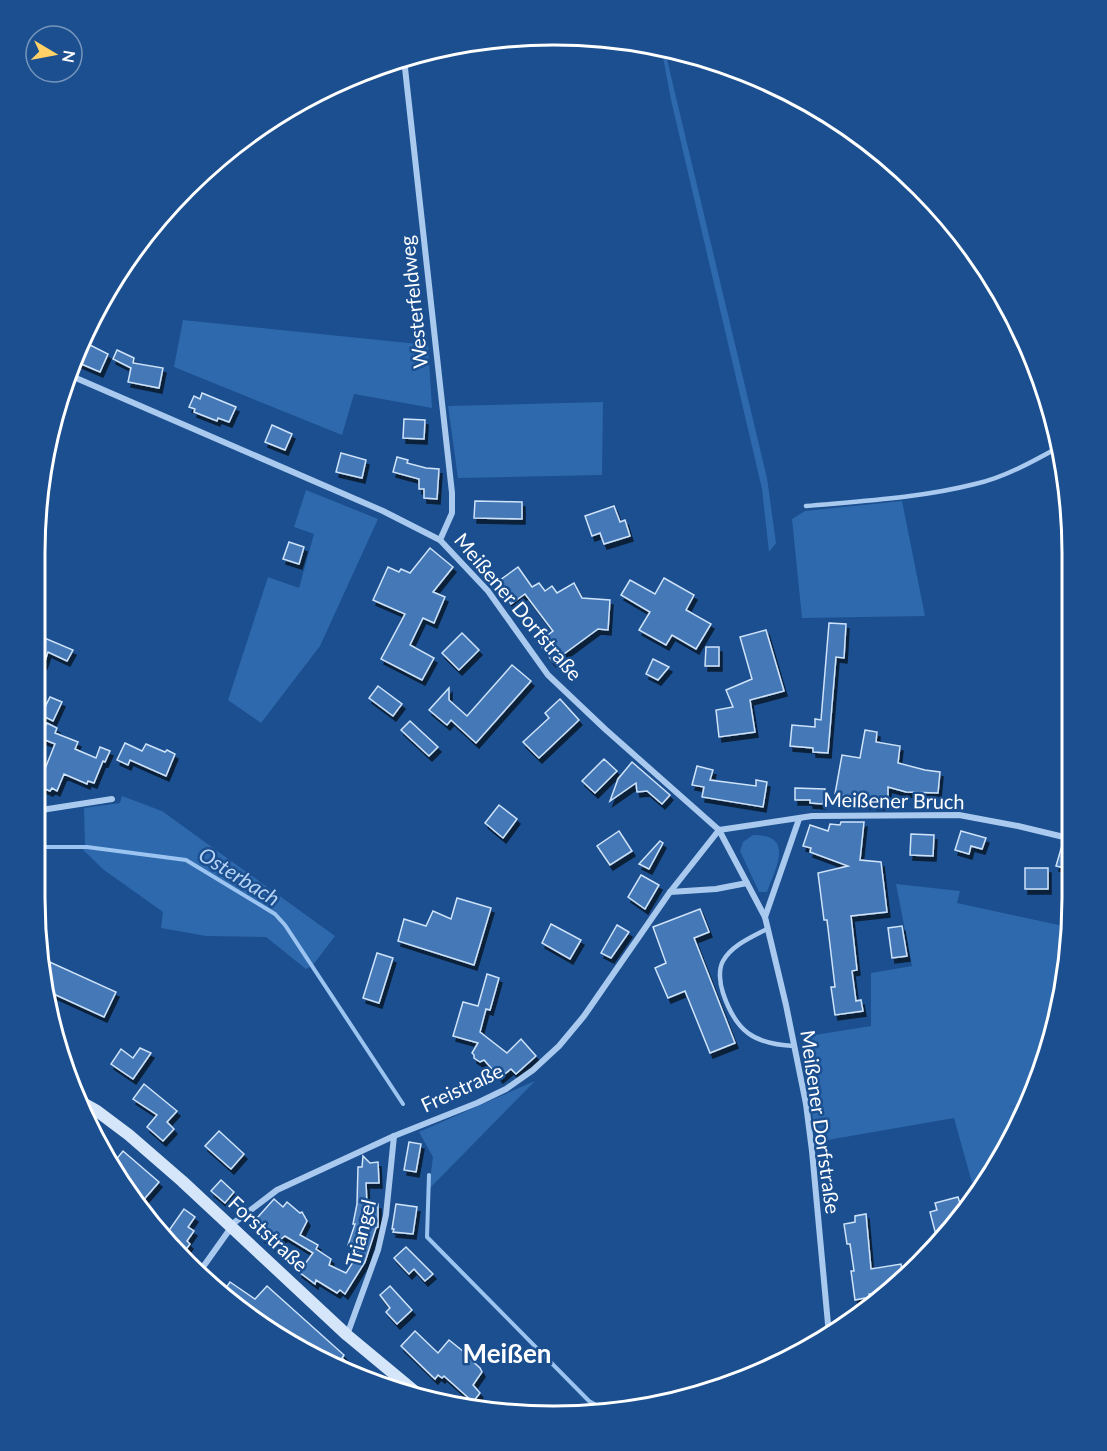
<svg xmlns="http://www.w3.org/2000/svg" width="1107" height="1451" font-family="Lato,sans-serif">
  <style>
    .green { fill: #2e69ad }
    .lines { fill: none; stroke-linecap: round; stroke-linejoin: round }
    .stream { stroke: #9cc4f0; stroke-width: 4 }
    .building { fill: #4478b7; stroke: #cfe3fa; stroke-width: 1.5; filter: url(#shadow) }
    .lane { stroke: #a9c9ee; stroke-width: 4.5 }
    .street { stroke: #a9c9ee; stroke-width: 6 }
    .secondary { stroke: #d6e6fa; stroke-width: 12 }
    .labels { text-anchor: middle; stroke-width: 5; stroke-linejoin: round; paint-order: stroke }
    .street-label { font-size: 20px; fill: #fff; stroke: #1b4f8f }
    .water-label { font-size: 21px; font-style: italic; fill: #b5d3f5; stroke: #1b4f8f }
    .district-label { font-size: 26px; font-weight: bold; fill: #fff; stroke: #1b4f8f }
    .rim { fill: none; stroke: #fff; stroke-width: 3 }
  </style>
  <defs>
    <filter id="shadow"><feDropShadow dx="3" dy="5" stdDeviation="0" flood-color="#0009"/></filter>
  </defs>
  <rect width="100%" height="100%" fill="#1b4f8f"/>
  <g class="green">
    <path d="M661,46L664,47L767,478L776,543L769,552L762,489L671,100Z"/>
    <path d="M183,320L428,345L432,408L354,394L342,435L174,367Z"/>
    <path d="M603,402L602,475L458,478L448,406Z"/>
    <path d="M306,490L378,519L320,646L261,723L228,700L268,577L299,588L314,534L294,527Z"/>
    <path d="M902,501L925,616L802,618L792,519L805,511Z"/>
    <path d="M122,796L162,811L335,936L313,965L306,969L266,937L206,936L161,928L163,912L104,870L78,845H85L84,808L120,803Z"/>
    <path d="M753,835C795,835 776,867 767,892H759L740,851L743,842Z"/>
    <path d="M896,884L960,891L957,903L1068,927V966L1045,1065L1026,1104L1003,1108L1025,1105L985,1186L976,1197L954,1118L816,1142L802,1037L871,1026V973L912,966Z"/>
    <path d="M535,1081L429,1189L433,1157L419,1132Z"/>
  </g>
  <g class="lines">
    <g class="stream">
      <path d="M35,847H87L186,860L275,914L285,925L403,1104"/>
      <path d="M429,1175L427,1237L589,1401L605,1410"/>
    </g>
  </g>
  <g class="building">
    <path d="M88,344L108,354L100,372L79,363Z"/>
    <path d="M117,350L134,358L133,363L163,368L159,388L128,382L131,368L113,359Z"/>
    <path d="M202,393L236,407L229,422L218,418L217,421L194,412L195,409L189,407L194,396L200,399Z"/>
    <path d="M404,419L425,420L424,439L403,438Z"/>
    <path d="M272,425L292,434L285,450L265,442Z"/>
    <path d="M341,453L366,460L362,478L336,472Z"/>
    <path d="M397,457L408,460L407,463L426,468L439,469L437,499L424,498V489H419V479L393,472Z"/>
    <path d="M475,501L522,502V519L474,518Z"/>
    <path d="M614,506L620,522L625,520L630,536L604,544L600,533L592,536L585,516Z"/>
    <path d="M289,542L304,547L299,564L283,559Z"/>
    <path d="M430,548L453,567L433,592L445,597L434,623L423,618L410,645L434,658L422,680L381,659L405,614L373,600L388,567L399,572L401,569L410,573Z"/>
    <path d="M518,567L532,587L539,583L545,591L552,586L557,593L574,583L582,598L610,600L608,630L598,629L553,662L538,642L553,631L525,594L511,604L496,583Z"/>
    <path d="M664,578L694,595L686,610L711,624L696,649L672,635L666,645L639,630L650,612L621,595L630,580L655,594Z"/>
    <path d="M829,623L846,624L844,658L836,657L828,753L813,752V748L790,746L792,725L815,727V719L821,720Z"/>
    <path d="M766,630L784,691L750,700L755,732L719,737L716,710L733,707L726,690L752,679L740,637Z"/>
    <path d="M462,633L479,650L459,670L442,653Z"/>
    <path d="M35,634L73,650L67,661L48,652L44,664L35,660Z"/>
    <path d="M706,647H719V666H705Z"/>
    <path d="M653,659L669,667L658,680L646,674Z"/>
    <path d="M512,665L531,681L476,743L451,720L447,725L429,710L449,688V700L467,716Z"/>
    <path d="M378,686L402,704L393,716L369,698Z"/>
    <path d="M50,697L62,702L53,721L41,715Z"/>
    <path d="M560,699L579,720L539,758L523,742L549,718L545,713Z"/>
    <path d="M410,721L438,747L429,756L401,730Z"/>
    <path d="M47,723L57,728L55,733L78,742L75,749L96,758L100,747L110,751L105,762L103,761L94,783L88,781L87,784L64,774L57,791L52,788L50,791L38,786L55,744L40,738Z"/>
    <path d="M865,730L877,732L876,742L900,746L898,763L925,770L940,772L938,793L906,792L888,787V798L882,797L881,805L867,804V800L835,794L842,755L860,758Z"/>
    <path d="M125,743L142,751L146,744L165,752L167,750L175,754L166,776L130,760L128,765L117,760Z"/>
    <path d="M604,759L617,771L595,793L582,781Z"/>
    <path d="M632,762L670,795L662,804L647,791L637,792L636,783L610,801L618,779Z"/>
    <path d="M697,766L713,770L710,780L756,786V780L767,782L763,807L702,797L704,787L692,785Z"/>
    <path d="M795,788L825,789L823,804L810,803V800H795Z"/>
    <path d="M499,805L517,819L503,838L485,823Z"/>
    <path d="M841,822H864L860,860L881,862L887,912L851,916L857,970L852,971L856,1001L861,1000L863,1011L835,1015L831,987H835L827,920H824L818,873L848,866L810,852L811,848L803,846L810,825L828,831L830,824L840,825Z"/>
    <path d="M619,831L632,851L610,865L597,846Z"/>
    <path d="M961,831L986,838L982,849L971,846L969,854L955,850Z"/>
    <path d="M911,834L934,835L933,856L910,855Z"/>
    <path d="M660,841L663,843L649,869L639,864Z"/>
    <path d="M1063,842L1068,843V869L1056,866Z"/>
    <rect x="1025" y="868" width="23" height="21"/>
    <path d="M641,875L659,885L645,909L628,897Z"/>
    <path d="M457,898L491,908L474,965L398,941L404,919L426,926L433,911L451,919Z"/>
    <path d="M700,909L709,932L694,938L735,1043L710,1053L685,991L668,998L655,968L666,963L653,927Z"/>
    <path d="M551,924L581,940L570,959L542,943Z"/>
    <path d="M617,925L629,932L611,958L601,953Z"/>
    <path d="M902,926L907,956L892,958L888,928Z"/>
    <path d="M377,953L393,958L379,1003L363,998Z"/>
    <path d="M43,959L116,992L104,1017L47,991Z"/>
    <path d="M487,974L499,978L490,1010L486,1009L480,1032L507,1053L521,1039L536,1056L516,1074L511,1069L500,1078L484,1060L480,1062L474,1058V1055L472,1053L478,1043L453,1036L463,1002L478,1006Z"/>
    <path d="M140,1048L151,1053L133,1079L111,1064L121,1049L133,1058Z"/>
    <path d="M144,1084L177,1111L167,1122L174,1129L163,1141L147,1127L157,1115L133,1099Z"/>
    <path d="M219,1131L244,1154L231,1169L205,1146Z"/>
    <path d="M409,1142L421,1144L416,1172L404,1170Z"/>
    <path d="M123,1151L159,1182L140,1204L111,1166Z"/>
    <path d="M363,1156L370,1163L378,1162L379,1183H366L367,1204H378V1227L376,1228L365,1262L345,1294L340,1290L337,1293L316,1280L315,1284L299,1272L313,1253L285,1236L272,1246L257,1233V1218L274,1199L283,1207L287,1202L300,1213L302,1212L307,1221L300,1235L318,1245L316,1249L331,1259L329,1265L346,1273L359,1253L348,1245L355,1224H353L357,1204L358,1167H362Z"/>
    <path d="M221,1180L234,1192L225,1203L211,1191Z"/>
    <path d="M958,1197L963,1213L938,1243L930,1212L937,1210L935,1203Z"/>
    <path d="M396,1204L417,1207L413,1234L393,1232L394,1229H392Z"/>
    <path d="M184,1209L195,1217L188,1227L194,1231L187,1241L190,1244L184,1252L165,1236Z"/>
    <path d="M866,1214L871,1269L901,1264L903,1279L888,1291L869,1294L870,1297L855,1300L851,1271H854L850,1244H847L844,1224L855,1222V1216Z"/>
    <path d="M406,1247L433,1274L425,1281L414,1269L409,1274L394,1258Z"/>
    <path d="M230,1282L255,1299L267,1286L344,1355L342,1358L356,1371L355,1372L294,1347L223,1292Z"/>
    <path d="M390,1286L412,1310L397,1324L386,1312L390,1308L380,1295Z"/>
    <path d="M415,1331L438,1353L449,1340L469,1356L468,1357L480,1368L482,1372L473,1385L480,1393L473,1402L444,1376L442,1378L438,1375L435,1379L401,1346Z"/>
  </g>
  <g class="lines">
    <g class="lane">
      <path d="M806,506C862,501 920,498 975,484C1003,478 1034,461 1059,447"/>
      <path d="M767,929C752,937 732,945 723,961C718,970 720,984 723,993C736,1032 754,1044 794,1046"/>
    </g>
    <g class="street">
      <path d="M404,59L452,493V513L440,540"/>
      <path d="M69,375L383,511L440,540L488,591L548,675L605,729L719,830L765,917L786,1005L806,1104L812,1151L829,1335"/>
      <path d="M35,811L112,799"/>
      <path d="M719,830L812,816L959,815L1018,826L1068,838"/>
      <path d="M670,892L716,889L747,883"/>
      <path d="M765,917L799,819"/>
      <path d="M198,1274L235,1222L277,1190L394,1136L477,1103L506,1089L533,1070L559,1046L584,1016L670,892L719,830"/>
      <path d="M347,1335L378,1250L386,1215L394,1136"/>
    </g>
    <path class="secondary" d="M81,1102L97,1111L129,1135L182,1181L347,1335L424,1399"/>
  </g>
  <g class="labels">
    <g class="street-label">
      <text transform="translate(414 302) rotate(-96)" y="7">Westerfeldweg</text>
      <text transform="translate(518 607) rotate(50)" y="7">Meißener Dorfstraße</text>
      <text transform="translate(894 801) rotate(1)" y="7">Meißener Bruch</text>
      <text transform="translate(462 1088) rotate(-25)" y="7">Freistraße</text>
      <text transform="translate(820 1122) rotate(82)" y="7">Meißener Dorfstraße</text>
      <text transform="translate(361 1233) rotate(-76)" y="7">Triangel</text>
      <text transform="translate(268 1234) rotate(43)" y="7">Forststraße</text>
    </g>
    <g class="water-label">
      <text transform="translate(239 877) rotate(32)" y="7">Osterbach</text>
    </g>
    <g class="district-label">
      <text x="507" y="1363">Meißen</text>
    </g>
  </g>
  <path d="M0 0H1107V1451H0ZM553 45H554A508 508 0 0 1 1062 553V898A508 508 0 0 1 554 1406H553A508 508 0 0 1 45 898V553A508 508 0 0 1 553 45Z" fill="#1b4f8f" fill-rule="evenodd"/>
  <path class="rim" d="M553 45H554A508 508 0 0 1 1062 553V898A508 508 0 0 1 554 1406H553A508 508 0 0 1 45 898V553A508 508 0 0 1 553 45Z"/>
  <g transform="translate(54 54) rotate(100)"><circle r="28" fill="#1b4f8f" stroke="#7695bc" stroke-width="1.5"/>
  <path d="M0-4.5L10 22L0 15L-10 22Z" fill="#ffd166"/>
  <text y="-9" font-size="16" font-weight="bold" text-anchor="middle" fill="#ffffff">N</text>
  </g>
</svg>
